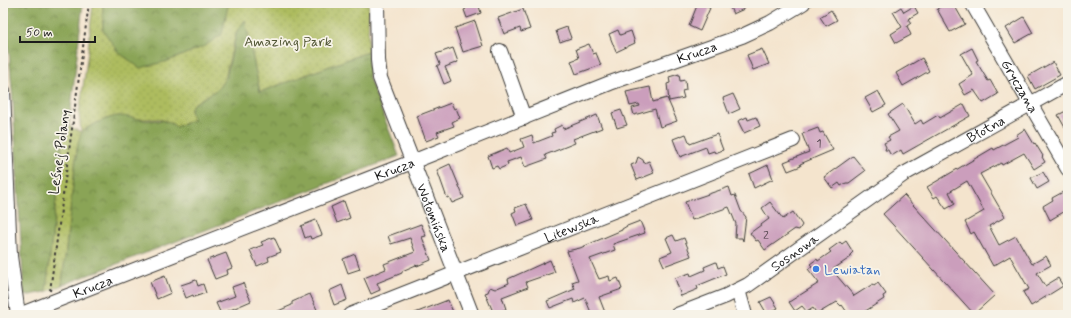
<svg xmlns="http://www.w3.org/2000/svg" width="1071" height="318" font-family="Mynerve,sans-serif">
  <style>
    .grass { fill: url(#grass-dots); stroke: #646c3e }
    .forest { fill: url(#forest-crowns); stroke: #536039 }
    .building { fill: #cb9ebc }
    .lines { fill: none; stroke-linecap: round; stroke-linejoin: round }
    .minor-casing { stroke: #3c3a37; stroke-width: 16 }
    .path { stroke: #3c3a37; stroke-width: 2; stroke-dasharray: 3 3; stroke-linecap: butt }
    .minor { stroke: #fff; stroke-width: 14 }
    .shop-dot { fill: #3f7fe0; stroke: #f7f3e8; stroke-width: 1.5 }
    .labels { text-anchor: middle; stroke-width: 3.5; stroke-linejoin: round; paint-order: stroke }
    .number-label { font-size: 12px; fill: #483c44 }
    .park-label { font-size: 14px; fill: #4f5433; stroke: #f7f3e8 }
    .street-label { font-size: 14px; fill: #1c1c1c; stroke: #f7f3e8 }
    .shop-label { font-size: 14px; fill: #366cbe; stroke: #f7f3e8; text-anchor: start }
  </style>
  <defs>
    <pattern id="grass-dots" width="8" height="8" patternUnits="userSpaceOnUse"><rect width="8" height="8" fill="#adbc5f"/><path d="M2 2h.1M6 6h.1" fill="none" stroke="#94a152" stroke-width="1.8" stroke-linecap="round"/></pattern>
    <pattern id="forest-crowns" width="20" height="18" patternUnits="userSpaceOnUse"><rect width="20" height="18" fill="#8aa456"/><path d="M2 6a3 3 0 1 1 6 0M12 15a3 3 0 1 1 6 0" fill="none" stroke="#708546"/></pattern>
  </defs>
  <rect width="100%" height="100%" fill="#f7f3e8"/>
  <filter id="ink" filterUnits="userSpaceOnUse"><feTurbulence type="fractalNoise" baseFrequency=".025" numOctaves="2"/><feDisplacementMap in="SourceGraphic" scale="8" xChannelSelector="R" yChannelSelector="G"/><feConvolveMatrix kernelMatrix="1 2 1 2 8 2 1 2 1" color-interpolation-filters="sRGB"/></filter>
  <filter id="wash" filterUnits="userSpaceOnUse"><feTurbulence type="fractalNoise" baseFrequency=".012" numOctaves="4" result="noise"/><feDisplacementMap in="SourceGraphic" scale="16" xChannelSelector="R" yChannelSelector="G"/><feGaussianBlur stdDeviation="0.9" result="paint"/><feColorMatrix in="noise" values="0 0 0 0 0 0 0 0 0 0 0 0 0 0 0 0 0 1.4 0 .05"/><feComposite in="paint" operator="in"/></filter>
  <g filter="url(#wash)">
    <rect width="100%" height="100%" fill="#f4e4cd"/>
    <path class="grass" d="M93,3H103V30L228,6V3H369L368,52L260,92L246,26L237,31L227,69L226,77L223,82L218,89L192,105L194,120L176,127L170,122L159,119H134L119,116L109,118L87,128L77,149L62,285L46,292L64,126H69L81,132L79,114L87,59Z"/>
    <g class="forest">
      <path d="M5,3H83L69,126H64L46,292L24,296L13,102Z"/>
      <path d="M103,3H228V6L222,34L205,46L168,61L140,68L118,52L103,30Z"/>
      <path d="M245,20L260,92L368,52L369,78L399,156L62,285L77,149C78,144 79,138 81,134C84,127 111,116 119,116C127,116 136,119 144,120C156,121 166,118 176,127L193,120L190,111L192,105L218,89L226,77L237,31Z"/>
    </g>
    <g id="blocks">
      <g class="building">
        <path d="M467,3H478L481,13L467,18L464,10L466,9Z"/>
        <path d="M698,3L710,8L700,31L689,26Z"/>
        <path d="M728,3H742L744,9L733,14Z"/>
        <path d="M946,3H953L965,24L950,32L937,9Z"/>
        <path d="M914,6L918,13L908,19L911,23L907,26L911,35L896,43L891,34L902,27L893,12L901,7L904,12Z"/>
        <path d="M523,9L530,29L521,32L520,28L504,34L498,18Z"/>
        <path d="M831,10L837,20L826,26L820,17Z"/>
        <path d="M1024,17L1033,33L1015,43L1006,28Z"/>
        <path d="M475,21L483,46L463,52L455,28Z"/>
        <path d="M567,27L571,38L560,42L556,31Z"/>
        <path d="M618,30L620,35L631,31L635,43L616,52L609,34Z"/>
        <path d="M589,44L593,54L596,53L601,65L576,74L571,61L579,58L576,49Z"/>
        <path d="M453,48L458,62L445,67L451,81L444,84L437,66L440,64L436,54Z"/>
        <path d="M972,48L978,60L976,61L988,81L990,80L998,94L983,103L974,90L965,95L959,84L973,75L961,54Z"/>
        <path d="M762,49L769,64L753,70L747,55Z"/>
        <path d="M922,58L929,71L903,86L896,73Z"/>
        <path d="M1053,62L1060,75L1035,89L1028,76Z"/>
        <path d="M679,74L680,81L685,80L686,90L682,91L684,98L669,101L667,84L670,83L669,77Z"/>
        <path d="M650,87L653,102L667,98L677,121L660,127L655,109L634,115L632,108L640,106L639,104L630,106L626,92Z"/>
        <path d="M878,91L886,105L873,112L865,98Z"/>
        <path d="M733,94L740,109L729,114L723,98Z"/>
        <path d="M451,103L454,109L456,108L460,118L452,122L454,126L437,132L439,136L426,141L417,116Z"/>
        <path d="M903,104L915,124L921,120L923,124L938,115L940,118L964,104L970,116L903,154L901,150L893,155L890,154L888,150H885L886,147L884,143L890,140L888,137L899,131L888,114Z"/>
        <path d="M621,110L627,125L617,128L612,113Z"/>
        <path d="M1068,110V133L1058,115Z"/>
        <path d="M597,115L602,128L573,139L575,143L545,155L547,159L525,167L521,157L507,162L508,165L499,169L497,166L492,168L488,156L507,148L509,153L524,147L521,139L532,135L534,143L552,136L551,133L555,132L554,129L562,125L563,129Z"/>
        <path d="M747,117L748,120L756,117L760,126L744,133L738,121Z"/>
        <path d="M818,128L820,133L823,132L833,150L800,164L801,166L788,171L784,162L809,152L802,134Z"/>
        <path d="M1025,129L1034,144L1035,143L1043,156L1042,157L1045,162L1034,169L1024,153L1002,165L1001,163L980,174L1005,217L989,226L999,245L1016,236L1032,264L1046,256L1051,265L1037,273L1045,286L1058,278L1063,286L1031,306L1023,292L1029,289L1010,256L993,266L974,232L971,234L965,222L984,211L967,181L949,192L955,204L946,209L937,196L934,198L927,187L993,148L994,150L1018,137L1016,135Z"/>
        <path d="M686,134L690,144L717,134L723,150L715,153L714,151L708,153L706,147L680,157L673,139Z"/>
        <path d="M853,156L865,171L849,183H846L841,186L839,183L832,188L824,177Z"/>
        <path d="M638,157L643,160L644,163L649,161L654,173L637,180L631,165L636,163Z"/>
        <path d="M450,164L464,198L452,203L449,197L447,198L437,170Z"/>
        <path d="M768,165L773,179L754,188L749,174Z"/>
        <path d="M1043,172L1049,182L1037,189L1031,178Z"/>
        <path d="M729,187L732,196L735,195L741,211L746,217L743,241L742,238H735L736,224L729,207L692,220L685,202Z"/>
        <path d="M1063,192L1068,200V203L1065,205L1067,210L1050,220L1043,206L1053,200L1052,198Z"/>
        <path d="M904,195L995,295L974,314L883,214Z"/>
        <path d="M344,201L350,218L337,223L331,207Z"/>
        <path d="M770,202L783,219L793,212L802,225L799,230L795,229L765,250L758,240L756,241L750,233L769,219L762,208Z"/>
        <path d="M526,204L533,220L517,226L512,213L516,211L515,208Z"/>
        <path d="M316,220L322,235L311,239L310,236L305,238L301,226Z"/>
        <path d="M640,221L645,233L613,244L615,250L590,259L599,279L609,276L610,281L618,278L622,289L599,297L606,315H592L585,298L574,303L573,299L550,308L547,301L575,289L572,282L578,280L567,251L580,248L622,230V229L627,226Z"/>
        <path d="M421,224L426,236L422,237L431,260L417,266L416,265L402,271V273L377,283L380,290L371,294L364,278L386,269L384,264L415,252L410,238L391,244L388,236Z"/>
        <path d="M673,235L676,241L684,238L691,256L664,266L660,257L672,252L666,238Z"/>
        <path d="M274,237L281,252L268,257L269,261L257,266L250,250L263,245L261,242Z"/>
        <path d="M846,241L853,252L850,255L851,257L832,270L854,296L873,284L874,286L878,283L886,294L883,296L884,299L864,312L865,315H849L842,305L841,306L837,302L817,314L813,308L807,312L802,306L795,311L789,302L819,283L808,269L812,266L810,264L817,259L818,261L831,252L829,250L840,242L842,244Z"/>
        <path d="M226,253L232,268L227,270L228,274L215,279L207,260Z"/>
        <path d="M355,254L360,269L348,273L343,259Z"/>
        <path d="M550,260L555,272L526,282L528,287L502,297L506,309L494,314L485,293L488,292L490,287L495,289L509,283L508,279Z"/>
        <path d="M716,262L718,268L723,266L726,274L697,286L698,289L681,296L675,278L690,273L691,276L705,270L704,267Z"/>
        <path d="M165,276L171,293L157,299L150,282Z"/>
        <path d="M196,280L198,286L203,284L206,293L194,297L193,295L186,298L181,285Z"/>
        <path d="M243,283L251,301L221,314L216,303L235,296L232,287Z"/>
        <path d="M342,285L347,300L334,305L329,291Z"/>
        <path d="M310,294L318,312L310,315H269L292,305V302Z"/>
        <path d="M771,297L778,308L767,314L760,302Z"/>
        <path d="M448,300L453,312L446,315H410Z"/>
      </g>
    </g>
  </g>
  <g filter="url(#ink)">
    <use href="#blocks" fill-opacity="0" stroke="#3c3a37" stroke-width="1"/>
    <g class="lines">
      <g class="minor-casing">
        <g id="minor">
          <path id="s1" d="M377,3L378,60L380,78L472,315"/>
          <path id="s2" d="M972,3L1068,169"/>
          <path d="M500,51L524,118"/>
          <path d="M3,91L10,256L18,315"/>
          <path d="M738,290L745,315"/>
          <path id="s3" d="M19,315L417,160L610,83L742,36L770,23L803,3"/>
          <path id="s4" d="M350,315L793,140"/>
          <path id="s5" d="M677,315L726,296L748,285L904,174L1068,83"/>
        </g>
      </g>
      <path class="path" d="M50,291L89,3"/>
      <use href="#minor" class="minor"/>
    </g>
  </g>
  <circle class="shop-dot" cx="816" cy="269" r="4"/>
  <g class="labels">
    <g class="number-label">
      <text x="819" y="147">1</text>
      <text x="766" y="239">2</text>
    </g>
    <g class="park-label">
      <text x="288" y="46">Amazing Park</text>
    </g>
    <g class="street-label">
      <text dy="5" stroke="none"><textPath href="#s3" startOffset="727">Krucza</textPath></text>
      <text dy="5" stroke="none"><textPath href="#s2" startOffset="96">Gryczana</textPath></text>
      <text dy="5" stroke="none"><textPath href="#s5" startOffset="362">Błotna</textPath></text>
      <text transform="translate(59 152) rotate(-82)" y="5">Leśnej Polany</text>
      <text dy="5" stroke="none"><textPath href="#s3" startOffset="403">Krucza</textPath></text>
      <text dy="5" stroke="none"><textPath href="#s1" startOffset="225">Wołomińska</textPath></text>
      <text dy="5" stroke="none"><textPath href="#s4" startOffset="238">Litewska</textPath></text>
      <text dy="5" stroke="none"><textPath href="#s5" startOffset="134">Sosnowa</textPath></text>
      <text dy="5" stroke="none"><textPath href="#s3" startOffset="79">Krucza</textPath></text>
    </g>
    <g class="shop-label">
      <text x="824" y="274">Lewiatan</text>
    </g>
  </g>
  <rect width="1071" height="318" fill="none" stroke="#f7f3e8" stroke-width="16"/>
  <path d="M20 36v6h75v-6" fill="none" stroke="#1c1c1c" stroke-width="2"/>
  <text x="26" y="36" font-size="12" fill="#1c1c1c" stroke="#f7f3e8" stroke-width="3" paint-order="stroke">50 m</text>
</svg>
